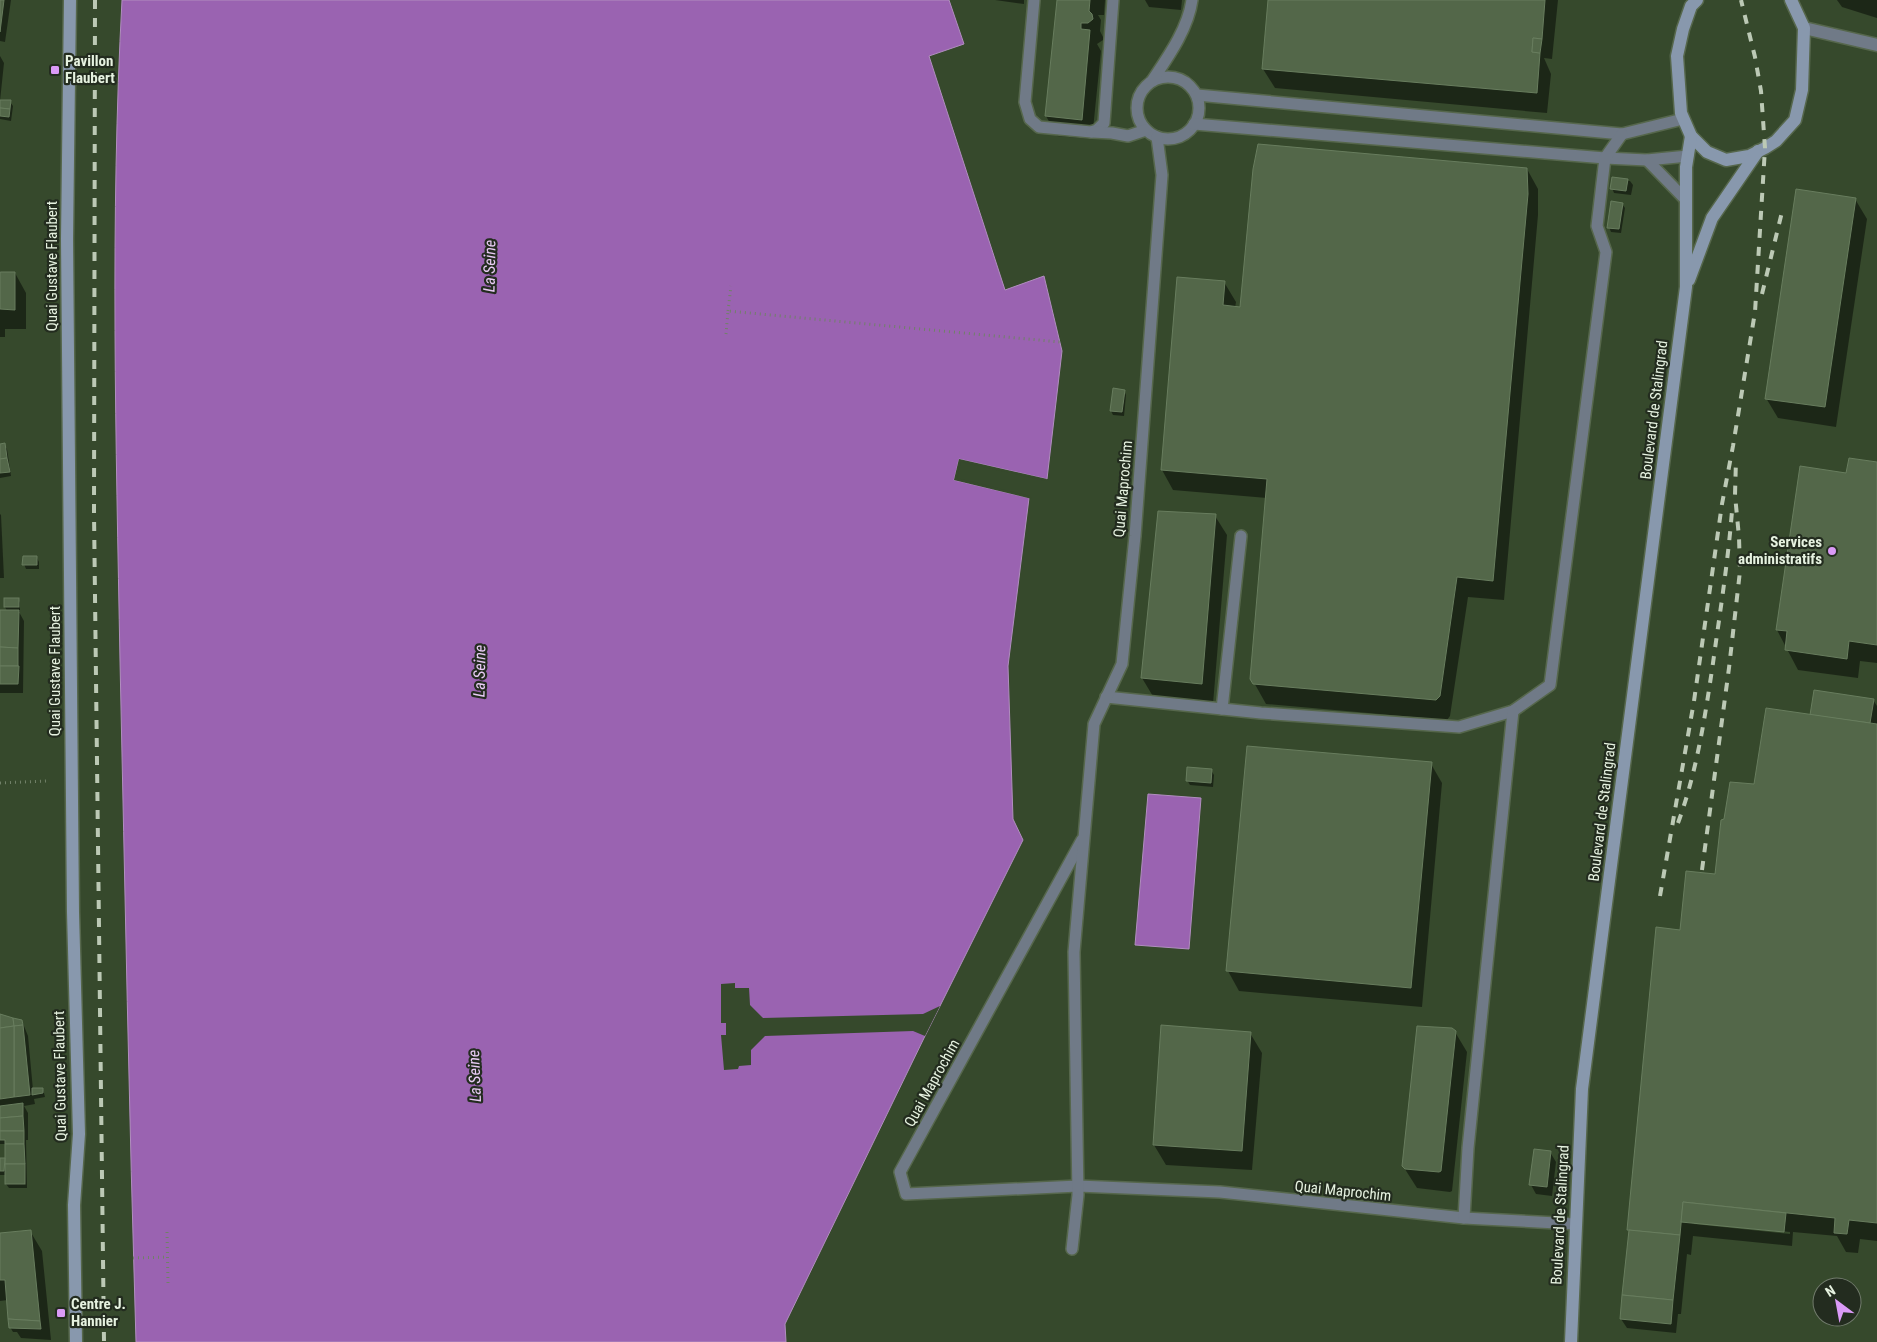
<svg xmlns="http://www.w3.org/2000/svg" width="1877" height="1342" font-family="'Roboto Condensed',sans-serif">
  <style>
    .water { fill: #9a63b1; stroke: #b18ebf }
    .pier { fill: #36492c }
    .shadow { fill: #0007; fill-rule: evenodd }
    .building { fill: #536749; stroke: #687d5e }
    .lines { fill: none; stroke-linecap: round; stroke-linejoin: round }
    .service-casing { stroke: #56674c; stroke-width: 14 }
    .minor-casing { stroke: #56674c; stroke-width: 15 }
    .secondary-casing { stroke: #56674c; stroke-width: 15 }
    .path { stroke: #718168; stroke-width: 3; stroke-dasharray: 1 4; stroke-linecap: butt }
    .service { stroke: #707a87; stroke-width: 11 }
    .minor { stroke: #707a87; stroke-width: 12 }
    .secondary { stroke: #8898ad; stroke-width: 12 }
    .rail { stroke: #bcc9b5; stroke-width: 4; stroke-dasharray: 9 9; stroke-linecap: butt }
    .poi-dot { fill: #da9af6; stroke: #232c1f; stroke-width: 2 }
    .labels { text-anchor: middle; stroke-width: 4.5; stroke-linejoin: round; paint-order: stroke }
    .poi-label { font-size: 15px; font-weight: bold; fill: #e6f2e0; stroke: #232c1f; text-anchor: start }
    .street-label { font-size: 15px; fill: #e6f2e0; stroke: #232c1f }
    .water-label { font-size: 16px; font-style: italic; fill: #e8cbf4; stroke: #232c1f }
  </style>
  <rect width="100%" height="100%" fill="#36492c"/>
  <g class="water">
    <path d="M122,0H949L964,44L929,56L1005,290L1044,276L1062,351L1047,479L959,459L954,480L1029,498L1008,666L1013,819L1023,840L925,1036L785,1324L786,1342H136C129,1115 125,888 120,661C116,441 110,220 122,0Z"/>
    <path d="M1148,794L1201,798L1189,949L1135,945Z"/>
  </g>
  <g class="pier">
    <path d="M959,459L1047,479L1046,481L961,462L957,478L1030,496L1032,499L954,480Z"/>
    <path d="M735,983V988H749L750,1005L763,1018L923,1014L940,1006L925,1036L913,1031L765,1036L751,1050V1065L739,1066L738,1069L724,1070L721,1035H726V1023H721V984Z"/>
  </g>
  <g class="shadow">
    <path d="M0,0H11L5,42L0,41Z"/>
    <path d="M995,0H1024V4Z"/>
    <path d="M1058,0H1105L1104,15H1098L1101,20L1100,31L1103,37V40L1097,44L1101,51L1092,139L1057,136L1046,116Z"/>
    <path d="M1145,0H1182L1181,10L1149,7Z"/>
    <path d="M1269,0H1558L1552,59L1544,58L1551,74L1547,113L1275,88L1263,69Z"/>
    <path d="M1837,0H1877V18L1842,7Z"/>
    <path d="M0,56L4,63L0,101L10,102L13,106L11,121L0,119Z"/>
    <path d="M1527,169L1538,189V215L1504,600L1468,597L1450,716L1447,720L1266,704L1252,679L1267,498L1173,490L1162,470L1224,282L1236,302L1235,308H1242Z"/>
    <path d="M1613,179L1630,181L1633,185L1631,195L1614,193L1612,188Z"/>
    <path d="M1855,199L1867,219L1836,427L1778,418L1766,398Z"/>
    <path d="M1622,204L1625,208L1621,233L1611,232L1609,227Z"/>
    <path d="M0,271L2,273H15L26,293V329H5V337H0Z"/>
    <path d="M1124,391L1126,395L1124,416L1113,415L1111,411Z"/>
    <path d="M0,445H4L7,449L11,476L0,478Z"/>
    <path d="M1877,464V663L1860,661L1858,678L1798,670L1777,630L1847,474Z"/>
    <path d="M0,514L1,515L4,578H0Z"/>
    <path d="M1215,516L1227,535L1213,704L1154,698L1142,678Z"/>
    <path d="M37,558L39,562V569H26L24,564Z"/>
    <path d="M18,599L20,603V612H19L24,621L23,693H0V611H7L5,607Z"/>
    <path d="M1873,700L1877,706V1241L1860,1239L1858,1253L1846,1252L1837,1236L1793,1232L1792,1246L1693,1236L1691,1255L1687,1254L1681,1314H1678L1676,1333L1627,1328L1621,1319L1630,1233L1628,1230L1681,931L1716,876L1755,786L1811,716ZM1694,1222L1790,1232V1234L1694,1224Z"/>
    <path d="M1248,747L1431,764L1442,783L1422,1007L1239,991L1228,971Z"/>
    <path d="M1211,770L1214,775L1213,787L1190,785L1187,780Z"/>
    <path d="M0,1015L22,1021L28,1036L33,1090L42,1089L44,1093L45,1097L34,1099L35,1104L24,1106L28,1113V1140H26L27,1188H9L6,1184V1175H0V1159H6V1144H0Z"/>
    <path d="M1455,1032L1467,1052L1452,1191L1450,1192L1417,1188L1403,1166Z"/>
    <path d="M1250,1033L1262,1053L1252,1170L1166,1165L1154,1145Z"/>
    <path d="M1550,1152L1556,1162L1552,1196L1536,1194L1531,1185Z"/>
    <path d="M30,1231L42,1251L51,1340L21,1338L17,1332H13L10,1327L8,1300L0,1301V1234Z"/>
  </g>
  <g class="building">
    <path d="M0,0H4L0,32Z"/>
    <path d="M1057,0H1090L1089,11L1092,14L1093,19L1088,23H1081V29L1090,30L1082,120L1045,116Z"/>
    <path d="M1268,0H1545L1542,39L1533,38L1532,52L1540,53L1537,93L1262,69Z"/>
    <path d="M1533,38L1542,39L1540,53L1532,52Z"/>
    <path d="M0,100H11L10,109L0,108Z"/>
    <path d="M0,108L10,109L9,117L0,116Z"/>
    <path d="M1258,144L1527,168L1528,194L1493,581L1457,577L1440,696L1436,700L1253,684L1250,679L1267,479L1161,470L1177,277L1225,281L1223,305L1240,307L1253,169Z"/>
    <path d="M1612,177L1628,179L1626,191L1610,189Z"/>
    <path d="M1796,189L1856,198L1825,407L1765,399Z"/>
    <path d="M1611,201L1623,203L1619,229L1607,228Z"/>
    <path d="M0,272H15V310L0,309Z"/>
    <path d="M1113,388L1125,390L1122,412L1110,411Z"/>
    <path d="M5,443L7,458L0,459V444Z"/>
    <path d="M7,458L10,472L0,473V459Z"/>
    <path d="M1849,458L1877,462V645L1849,641L1847,659L1785,650L1787,631L1776,630L1800,466L1846,473Z"/>
    <path d="M1158,511L1216,514L1202,684L1141,678Z"/>
    <path d="M23,556H37V565H22Z"/>
    <rect x="4" y="598" width="15" height="9"/>
    <path d="M0,610H19L18,648L0,647Z"/>
    <path d="M0,647L18,648V666H0Z"/>
    <path d="M0,666H19L18,684H0Z"/>
    <path d="M1814,690L1874,699L1870,723L1810,715Z"/>
    <path d="M1766,708L1877,724V1223L1849,1220L1847,1234L1834,1233L1835,1218L1683,1202L1680,1235L1627,1230L1656,927L1680,930L1686,871L1715,874L1721,820L1724,819L1730,782L1754,784Z"/>
    <path d="M1247,746L1432,762L1411,988L1226,971Z"/>
    <path d="M1187,767L1212,769L1211,783L1186,781Z"/>
    <path d="M0,1014L13,1018L14,1026L0,1028Z"/>
    <path d="M13,1018L22,1020L23,1025L14,1026Z"/>
    <path d="M23,1025L30,1095L14,1097V1026Z"/>
    <path d="M1161,1025L1251,1032L1242,1151L1153,1145Z"/>
    <path d="M14,1026V1097L0,1099V1028Z"/>
    <path d="M1417,1026L1452,1028L1456,1031L1441,1171L1439,1172L1405,1169L1402,1166Z"/>
    <path d="M32,1088H43V1093L32,1095Z"/>
    <path d="M23,1103V1116L0,1118V1106Z"/>
    <path d="M23,1116L24,1131H0V1118Z"/>
    <path d="M0,1131H24V1144H5V1140H0Z"/>
    <path d="M5,1144H24L25,1164H5Z"/>
    <path d="M1534,1149L1551,1151L1547,1187L1529,1185Z"/>
    <path d="M0,1158H5L4,1171H0Z"/>
    <rect x="5" y="1164" width="20" height="20"/>
    <path d="M1683,1202L1786,1213L1784,1232L1681,1222Z"/>
    <path d="M31,1230L40,1321L8,1319L5,1280H0V1233Z"/>
    <path d="M1629,1230L1680,1235L1673,1300L1622,1295Z"/>
    <path d="M1622,1295L1673,1300L1671,1324L1620,1319Z"/>
    <path d="M8,1319L40,1321L41,1329L9,1328Z"/>
  </g>
  <g class="lines">
    <g class="service-casing">
      <g id="service">
        <path d="M1034,0L1025,102L1030,119L1039,127L1091,132L1097,130L1104,123L1113,0"/>
        <circle cx="1168" cy="108" r="31"/>
        <path d="M1152,81C1168,57 1188,29 1192,0"/>
        <path d="M1197,95L1622,134L1683,119"/>
        <path d="M1194,124L1605,158L1647,160L1688,156"/>
        <path d="M1092,132L1112,133L1128,136L1146,130"/>
        <path d="M1647,160L1686,200"/>
        <path d="M1106,697L1261,713L1459,727L1513,711L1550,685L1606,252L1597,226L1605,158L1622,134"/>
        <path d="M1222,709L1241,536"/>
        <path d="M1082,840L900,1172L906,1194L1078,1186L1220,1192L1464,1218L1575,1224"/>
        <path d="M1464,1218L1468,1148L1513,711"/>
        <path d="M1072,1249L1078,1195L1074,952L1094,724L1122,664L1135,536L1162,175L1157,137"/>
      </g>
    </g>
    <g class="minor-casing">
      <path id="minor" d="M1804,28L1877,45"/>
    </g>
    <g class="secondary-casing">
      <g id="secondary">
        <path d="M70,0L67,239L73,912L79,1134L74,1205L76,1342"/>
        <path d="M1697,0L1691,6L1683,29L1677,56L1681,113L1691,136L1707,152L1726,160L1749,156L1765,148L1776,141L1795,120L1802,90L1804,28L1791,0"/>
        <path d="M1689,280L1712,218L1758,151"/>
        <path d="M1571,1342L1582,1089L1686,287V167L1691,136"/>
      </g>
    </g>
    <g class="path">
      <path d="M728,311L731,286"/>
      <path d="M726,334L728,311L1060,342"/>
      <path d="M0,783L46,781"/>
      <path d="M167,1232L168,1283"/>
      <path d="M133,1258L168,1257"/>
    </g>
    <use href="#service" class="service"/>
    <use href="#minor" class="minor"/>
    <use href="#secondary" class="secondary"/>
    <g class="rail">
      <path d="M95,0L94,513L104,1342"/>
      <path d="M1762,294L1782,212"/>
      <path d="M1678,823C1697,771 1705,717 1713,663C1720,612 1728,562 1732,511"/>
      <path d="M1702,870L1729,668L1740,571L1739,537L1735,495L1736,459"/>
      <path d="M1660,896L1694,701L1722,504L1733,446L1755,312L1765,148L1761,91L1755,57L1741,0"/>
    </g>
  </g>
  <g class="poi-dot">
    <rect x="50" y="65" width="10" height="10" rx="2.5"/>
    <circle cx="1832" cy="551" r="5"/>
    <rect x="56" y="1308" width="10" height="10" rx="2.5"/>
  </g>
  <g class="labels">
    <g class="poi-label">
      <text x="65" y="66">Pavillon<tspan x="65" dy="17">Flaubert</tspan></text>
      <text x="1822" y="547" text-anchor="end">Services<tspan x="1822" dy="17">administratifs</tspan></text>
      <text x="71" y="1309">Centre J.<tspan x="71" dy="17">Hannier</tspan></text>
    </g>
    <g class="street-label">
      <text transform="translate(52 266) rotate(-90)" y="5">Quai Gustave Flaubert</text>
      <text transform="translate(1654 410) rotate(-83)" y="5">Boulevard de Stalingrad</text>
      <text transform="translate(1123 489) rotate(-85)" y="5">Quai Maprochim</text>
      <text transform="translate(55 671) rotate(-90)" y="5">Quai Gustave Flaubert</text>
      <text transform="translate(1602 812) rotate(-83)" y="5">Boulevard de Stalingrad</text>
      <text transform="translate(60 1076) rotate(-91)" y="5">Quai Gustave Flaubert</text>
      <text transform="translate(932 1083) rotate(-61)" y="5">Quai Maprochim</text>
      <text transform="translate(1343 1191) rotate(6)" y="5">Quai Maprochim</text>
      <text transform="translate(1560 1215) rotate(-87)" y="5">Boulevard de Stalingrad</text>
    </g>
    <g class="water-label">
      <text transform="translate(489 266) rotate(-89)" y="6">La Seine</text>
      <text transform="translate(479 671) rotate(-89)" y="6">La Seine</text>
      <text transform="translate(474 1076) rotate(-92)" y="6">La Seine</text>
    </g>
  </g>
  <g transform="translate(1837 1302) rotate(328)"><circle r="24" fill="#232c1f" stroke="#717b6c"/>
  <path d="M0-4L9 19L0 12L-9 19Z" fill="#da9af6"/>
  <text y="-8" font-size="14" font-weight="bold" text-anchor="middle" fill="#e6f2e0">N</text>
  </g>
</svg>
